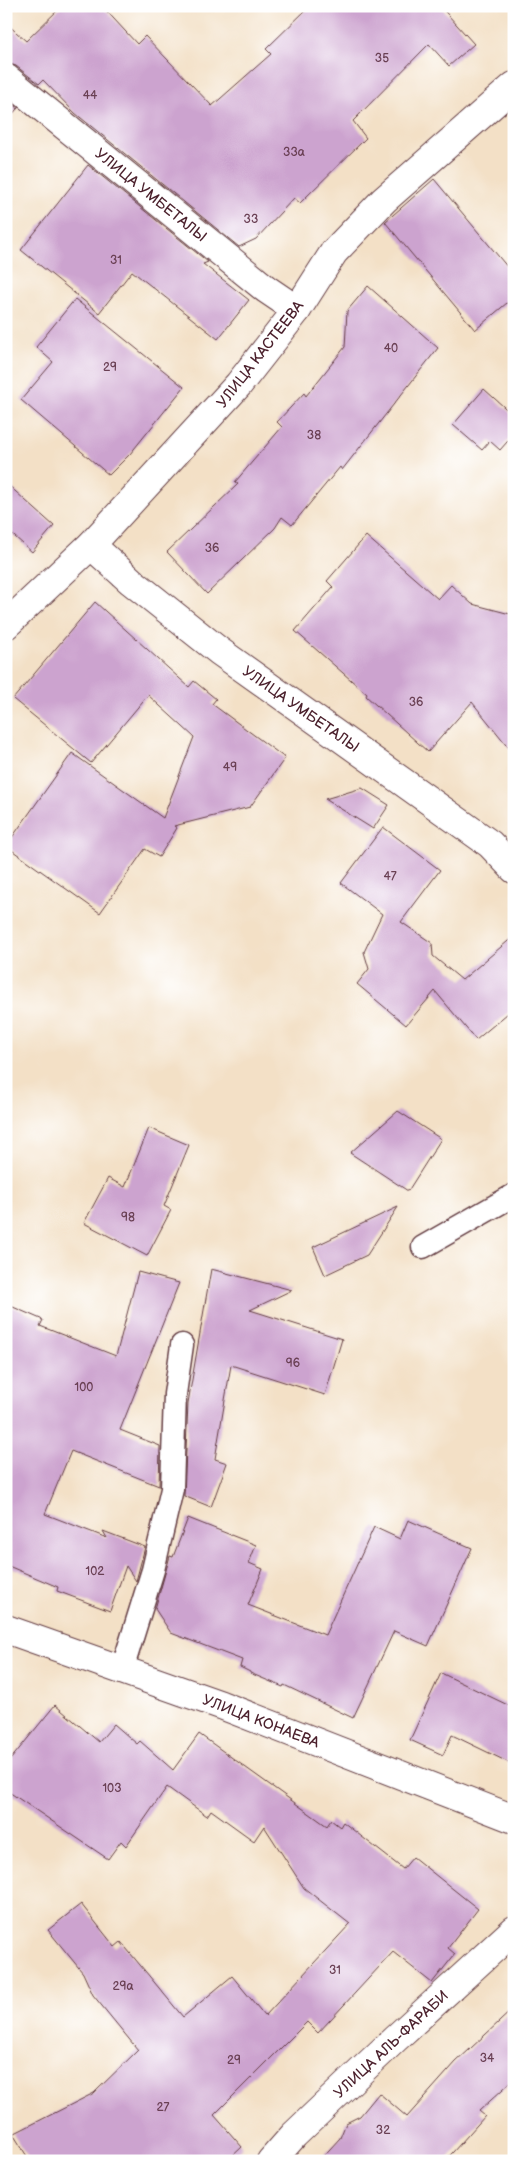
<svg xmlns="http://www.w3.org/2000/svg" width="520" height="2167" font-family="'Balsamiq Sans',sans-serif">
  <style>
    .building { fill: #cca3cf }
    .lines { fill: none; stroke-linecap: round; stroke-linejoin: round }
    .service-casing { stroke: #633c42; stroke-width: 25 }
    .minor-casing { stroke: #633c42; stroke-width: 30 }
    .tertiary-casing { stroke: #633c42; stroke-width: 30 }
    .service { stroke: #fff; stroke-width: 22 }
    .minor { stroke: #fff; stroke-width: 28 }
    .tertiary { stroke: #fff; stroke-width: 28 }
    .labels { text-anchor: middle; stroke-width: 4; stroke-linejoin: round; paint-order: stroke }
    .number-label { font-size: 12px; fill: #6a4054 }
    .street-label { font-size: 15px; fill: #4a1f2b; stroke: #fff }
  </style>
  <rect width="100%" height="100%" fill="#fff"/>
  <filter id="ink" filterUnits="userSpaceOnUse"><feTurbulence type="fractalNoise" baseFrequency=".02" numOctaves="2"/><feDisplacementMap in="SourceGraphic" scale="10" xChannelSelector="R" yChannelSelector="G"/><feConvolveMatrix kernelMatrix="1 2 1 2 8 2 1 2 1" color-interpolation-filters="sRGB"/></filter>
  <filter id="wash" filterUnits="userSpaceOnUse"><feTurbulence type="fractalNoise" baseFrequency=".0096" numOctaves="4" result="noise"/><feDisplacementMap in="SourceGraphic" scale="20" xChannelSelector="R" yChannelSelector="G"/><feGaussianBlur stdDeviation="1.12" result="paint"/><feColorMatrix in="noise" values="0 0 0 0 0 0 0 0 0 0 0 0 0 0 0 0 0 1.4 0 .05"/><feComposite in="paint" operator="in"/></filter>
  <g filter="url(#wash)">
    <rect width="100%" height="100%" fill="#f3e0c6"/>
    <g id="blocks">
      <g class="building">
        <path d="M62,6H102L137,44L145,36L212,106L271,54L266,49L310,6H440L474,44L449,66L429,44L353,121L366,138L300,203L294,198L256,239L239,247L75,113L43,80L39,84L16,66L6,63V23L26,41Z"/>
        <path d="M6,98L18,108L6,121Z"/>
        <path d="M88,165L208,262L203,264L249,300L218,339L132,271L99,313L21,250Z"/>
        <path d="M434,179L514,275V297L475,330L385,222Z"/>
        <path d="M368,286L438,348L342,470L340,467L292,525L282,517L275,528L207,594L167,552L238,484L235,482L282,427L277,422L304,393L306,396L345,347L347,311Z"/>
        <path d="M75,299L184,387L130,454L109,475L21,400L53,362L36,347Z"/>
        <path d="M484,389L514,416V434L500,450L490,441L482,450L453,425Z"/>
        <path d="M6,483L54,526L32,552L6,529Z"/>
        <path d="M366,536L438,599L451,585L472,604L514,615V754L472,702L428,752L366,696L367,694L295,631L333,587L327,581Z"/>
        <path d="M95,602L189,687L194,681L216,699L212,704L285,758L250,807L174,826L177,828L159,857L145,849L100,913L6,846L72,753L163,818L194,737L148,695L91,763L13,699Z"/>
        <path d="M362,788L389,805L373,829L325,799Z"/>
        <path d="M383,827L440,870L401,922L432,943L433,956L462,980L514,936V1008L476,1040L435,991L406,1025L357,984L369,969L364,952L382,914L341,883Z"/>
        <path d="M398,1111L441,1139L408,1191L350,1153Z"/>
        <path d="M149,1128L189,1145L164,1206L171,1210L147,1256L84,1223L108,1178L125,1187Z"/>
        <path d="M398,1207L367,1255L325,1275L313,1247Z"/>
        <path d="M211,1269L292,1290L250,1310L342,1339L325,1395L231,1365L215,1459L227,1463L211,1507L184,1496L188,1403Z"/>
        <path d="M138,1272L179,1283L120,1430L160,1446L159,1486L71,1451L45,1514L107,1538L103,1531L145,1547L136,1581L126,1566L110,1611L57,1591L58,1587L6,1565V1304L43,1320L40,1326L116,1356Z"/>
        <path d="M188,1518L256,1545L249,1563L263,1569L248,1605L325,1635L374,1527L400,1539L408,1520L472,1548L428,1646L394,1631L353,1718L284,1685L283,1687L250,1673V1672L240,1667L242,1660L171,1633L155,1609L170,1556L173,1557Z"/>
        <path d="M441,1673L514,1708V1765L452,1735L443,1755L410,1740Z"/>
        <path d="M55,1705L99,1742L114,1724L137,1744L140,1741L173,1770L199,1734L327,1826L331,1820L340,1827L343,1822L403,1869L413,1857L478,1909L448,1948L455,1954L432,1983L393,1952L318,2033L307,2022L214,2115L242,2147L227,2161H30L13,2134L94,2093L138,2050L93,1995L83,1973L48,1930L81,1904L115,1947L121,1942L183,2017L232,1976L265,2016L350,1924L304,1888L264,1826L254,1841L211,1810L207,1816L167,1787L126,1846L121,1841L108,1859L6,1790V1765Z"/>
        <path d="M514,2008V2079L479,2111L485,2116L445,2161H319L340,2138L346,2123L360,2116L379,2093L407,2117L456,2062Z"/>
      </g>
    </g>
  </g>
  <g filter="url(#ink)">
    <use href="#blocks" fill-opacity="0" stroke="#633c42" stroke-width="1"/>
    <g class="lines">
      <g class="service-casing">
        <g id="service">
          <path d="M423,1247L514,1195"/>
          <path d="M122,1670L153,1570L172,1489L175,1394L182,1345"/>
        </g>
      </g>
      <g class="minor-casing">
        <g id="minor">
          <path d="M6,78L266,289L297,310"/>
          <path d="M91,545L131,581L219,651L490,844L514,869"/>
          <path d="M6,625L91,545L239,384L297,310L334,252L384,200L514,86"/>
          <path d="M6,1629L221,1705L514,1819"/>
        </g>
      </g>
      <g class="tertiary-casing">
        <path id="tertiary" d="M271,2161L294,2135L395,2039L514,1930"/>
      </g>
      <use href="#service" class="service"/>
      <use href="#minor" class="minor"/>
      <use href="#tertiary" class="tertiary"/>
    </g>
  </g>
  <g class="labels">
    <g class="number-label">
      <text x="382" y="62">35</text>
      <text x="90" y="99">44</text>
      <text x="294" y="156">33а</text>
      <text x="251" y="223">33</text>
      <text x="116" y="264">31</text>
      <text x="391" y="352">40</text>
      <text x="110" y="371">29</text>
      <text x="314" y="439">38</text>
      <text x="212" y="552">36</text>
      <text x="416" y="706">36</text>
      <text x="230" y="771">49</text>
      <text x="390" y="880">47</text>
      <text x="128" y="1221">98</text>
      <text x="293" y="1367">96</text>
      <text x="84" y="1391">100</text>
      <text x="95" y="1575">102</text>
      <text x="112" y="1792">103</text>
      <text x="335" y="1974">31</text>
      <text x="123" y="1990">29а</text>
      <text x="487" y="2062">34</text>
      <text x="234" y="2064">29</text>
      <text x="163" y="2111">27</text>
      <text x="383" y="2134">32</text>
    </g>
    <g class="street-label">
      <text transform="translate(151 195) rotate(39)" y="5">УЛИЦА УМБЕТАЛЫ</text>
      <text transform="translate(260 354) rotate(-52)" y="5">УЛИЦА КАСТЕЕВА</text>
      <text transform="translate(301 709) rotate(35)" y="5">УЛИЦА УМБЕТАЛЫ</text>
      <text transform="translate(261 1721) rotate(21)" y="5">УЛИЦА КОНАЕВА</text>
      <text transform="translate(391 2044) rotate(-43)" y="5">УЛИЦА АЛЬ-ФАРАБИ</text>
    </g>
  </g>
  <rect width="520" height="2167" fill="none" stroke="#fff" stroke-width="25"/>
</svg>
